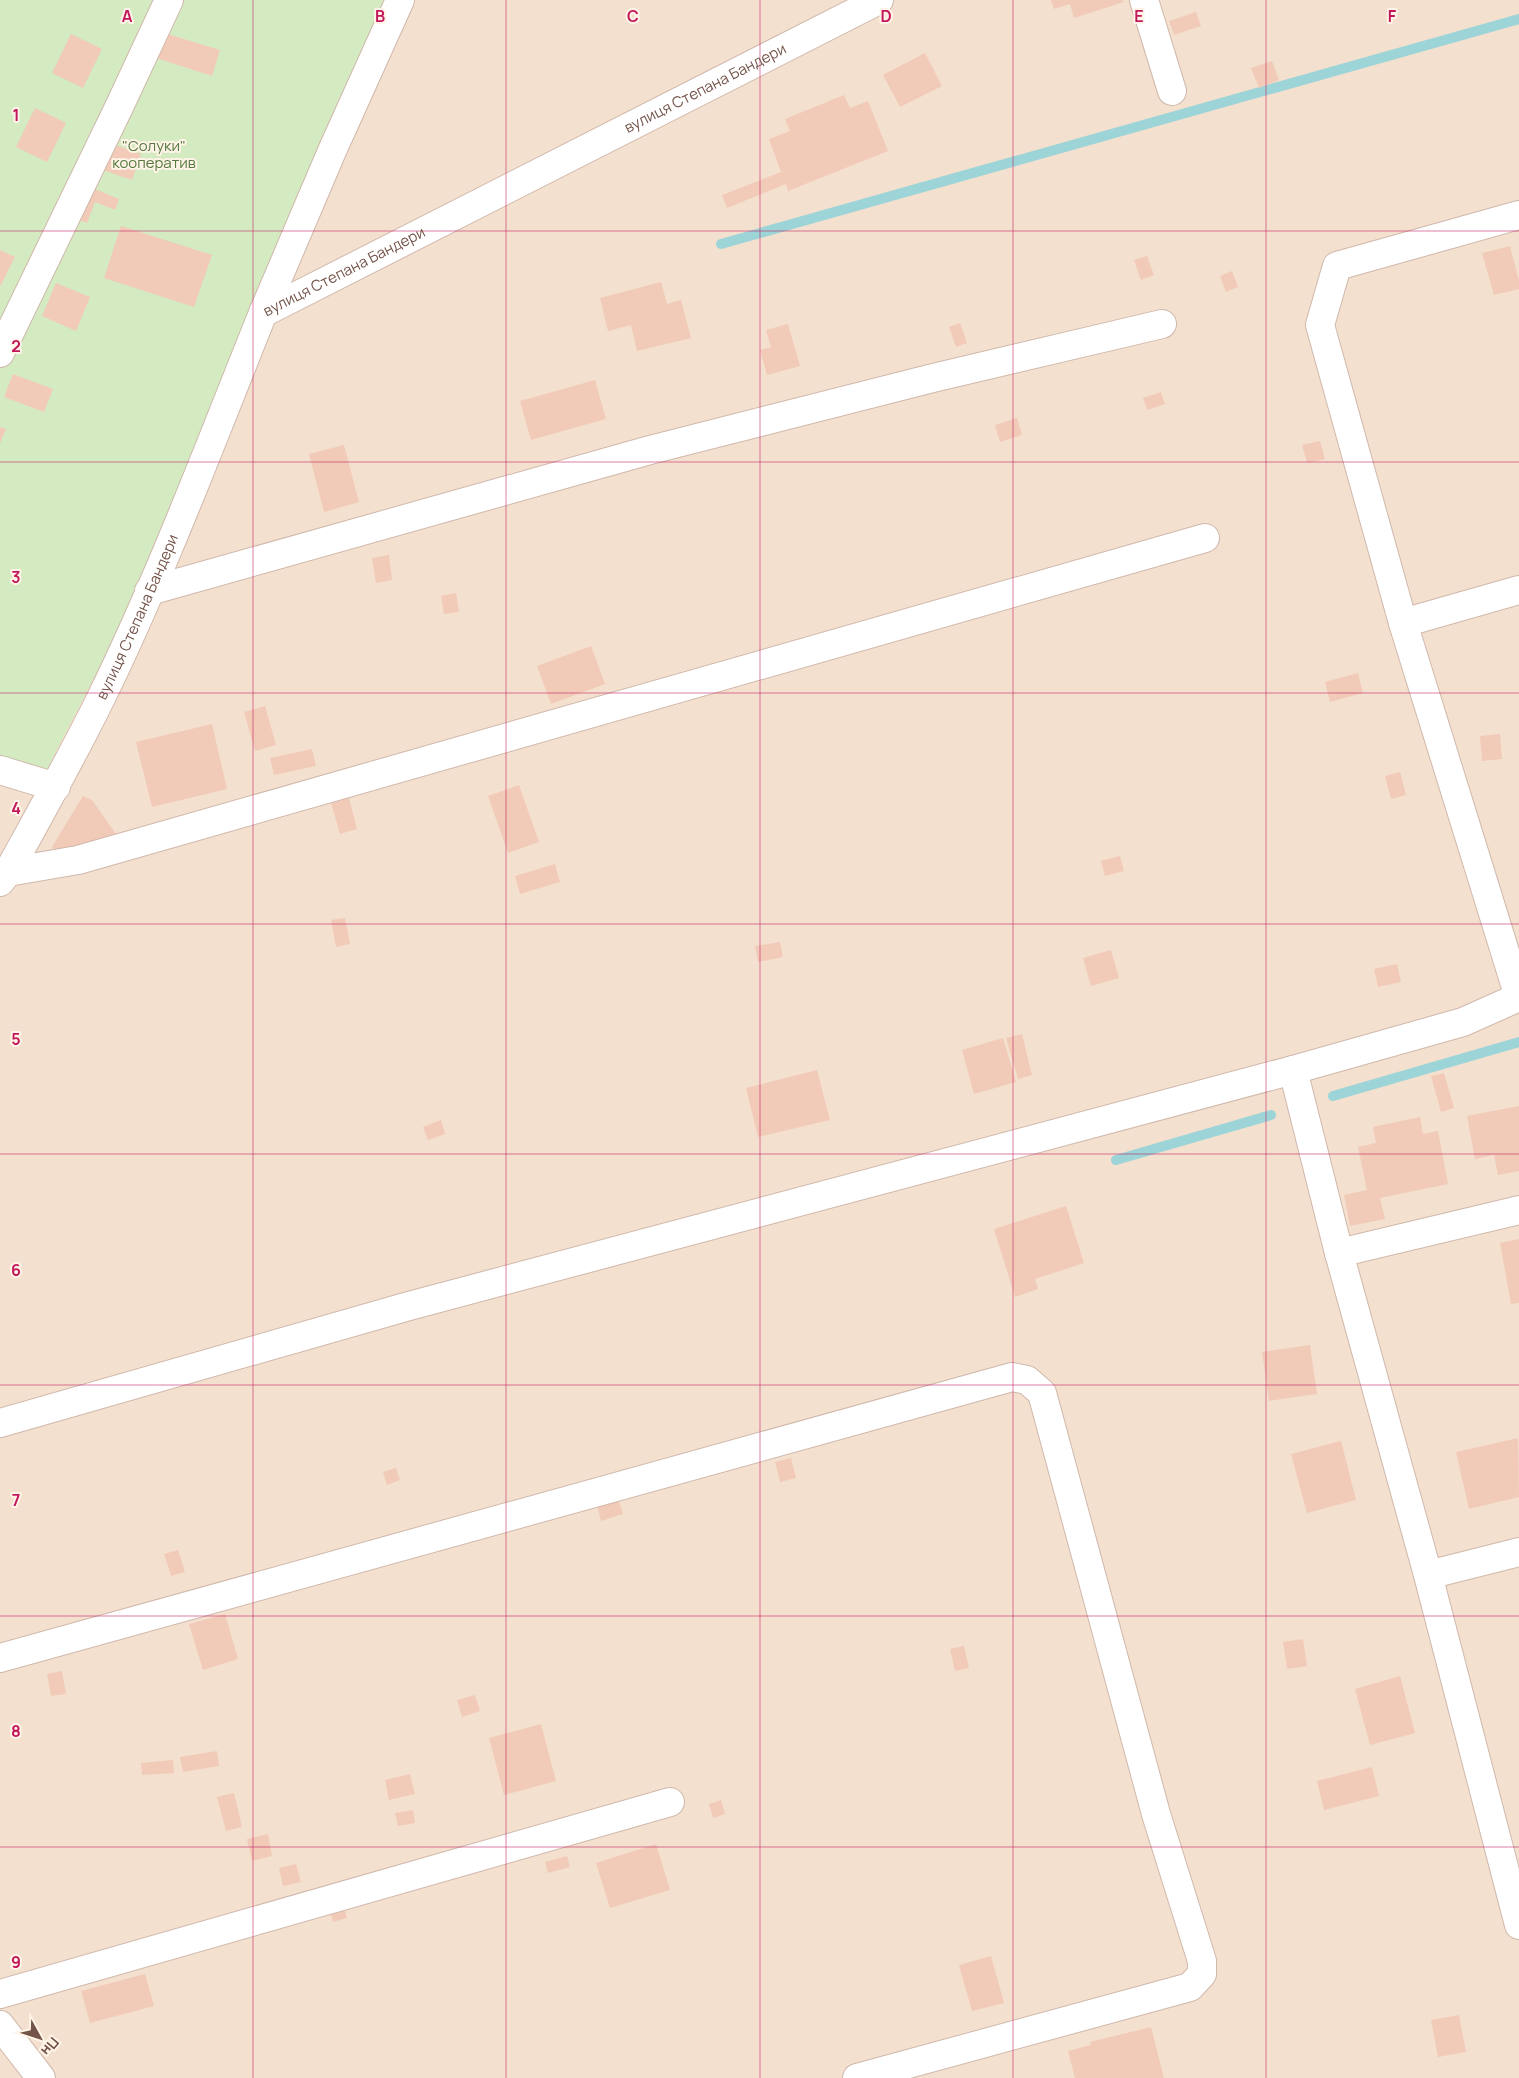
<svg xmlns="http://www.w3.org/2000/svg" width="1519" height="2078" font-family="Manrope,sans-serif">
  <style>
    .residential { fill: #f4e0cf }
    .green { fill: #d4eac0 }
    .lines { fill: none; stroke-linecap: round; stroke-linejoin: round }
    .stream { stroke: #9cd4d8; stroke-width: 10 }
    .building { fill: #f2cab8 }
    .minor-casing { stroke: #d0b8ab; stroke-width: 30 }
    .minor { stroke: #fff; stroke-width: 28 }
    .grid { fill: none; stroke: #c2185b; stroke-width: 1; stroke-opacity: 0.55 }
    .labels { text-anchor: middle; stroke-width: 4; stroke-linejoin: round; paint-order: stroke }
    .street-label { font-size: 15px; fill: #745348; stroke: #fff4e7 }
    .park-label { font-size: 15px; fill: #567a40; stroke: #fff4e7 }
    .grid-label { font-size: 16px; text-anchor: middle; font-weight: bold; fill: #c2185b; stroke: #fff4e7; stroke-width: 4; stroke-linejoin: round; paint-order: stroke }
  </style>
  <rect width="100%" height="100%" fill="#fcefe1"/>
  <rect class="residential" x="0" y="0" width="1519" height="2078"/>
  <path class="green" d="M0,0H386L114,639L50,763L56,787L0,768Z"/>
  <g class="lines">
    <g class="stream">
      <path d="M721,244L1519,19"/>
      <path d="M1333,1096L1519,1042"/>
      <path d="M1116,1160L1271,1115"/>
    </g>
  </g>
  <g class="building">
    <path d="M1051,0H1123L1124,2L1074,18L1070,4L1054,9Z"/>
    <path d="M1196,12L1201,26L1174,35L1169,21Z"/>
    <path d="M164,33L220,50L212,76L156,58Z"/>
    <path d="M71,34L102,49L83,88L52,73Z"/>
    <path d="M925,53L942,86L900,107L883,75Z"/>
    <path d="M1272,61L1279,80L1259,88L1251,68Z"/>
    <path d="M844,95L850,108L868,101L888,151L788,191L786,184L727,208L722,195L781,172L769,139L790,131L785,119Z"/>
    <path d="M35,108L66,123L47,162L16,147Z"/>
    <path d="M112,144L141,154L132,180L103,170Z"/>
    <path d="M85,185L119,199L115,210L95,202L87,223L72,217Z"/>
    <path d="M121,226L212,255L194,307L104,278Z"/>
    <path d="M1510,246L1519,281V289L1494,295L1482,253Z"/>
    <path d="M0,250L15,257L0,287Z"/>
    <path d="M1147,256L1154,275L1141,280L1134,260Z"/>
    <path d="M1232,271L1238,287L1226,292L1220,276Z"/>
    <path d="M661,282L667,304L681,300L691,338L637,351L631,325L608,331L600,298Z"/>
    <path d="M56,283L90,297L76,331L42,316Z"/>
    <path d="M960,323L967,343L956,347L949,327Z"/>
    <path d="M788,324L800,366L767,375L760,350L771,347L766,330Z"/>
    <path d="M13,374L53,389L44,412L4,397Z"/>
    <path d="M595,380L606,419L531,440L520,401Z"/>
    <path d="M1161,392L1165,404L1147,410L1143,398Z"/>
    <path d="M1017,418L1022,435L1000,442L995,425Z"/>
    <path d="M0,427L6,429L0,443Z"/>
    <path d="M1320,441L1325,459L1307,463L1302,445Z"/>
    <path d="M344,445L359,502L324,512L309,454Z"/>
    <path d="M389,555L392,580L376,583L372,558Z"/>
    <path d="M456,593L459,612L444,614L441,596Z"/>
    <path d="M591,646L605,684L551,704L537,666Z"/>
    <path d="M1358,673L1363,693L1330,702L1325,682Z"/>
    <path d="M265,706L276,745L255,751L244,712Z"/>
    <path d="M212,724L227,789L152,807L136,742Z"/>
    <path d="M1500,734L1502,759L1482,761L1480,736Z"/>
    <path d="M312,749L316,766L274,775L270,758Z"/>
    <path d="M1400,772L1406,795L1391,799L1385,776Z"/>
    <path d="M519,785L539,842L508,853L488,796Z"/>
    <path d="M83,796L92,800L116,834L59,855L52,847Z"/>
    <path d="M349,798L357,829L340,834L331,803Z"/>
    <path d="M1120,856L1124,871L1105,876L1101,861Z"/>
    <path d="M555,864L560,882L520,894L515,876Z"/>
    <path d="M345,918L350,944L336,947L331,920Z"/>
    <path d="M780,942L783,957L758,962L755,946Z"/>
    <path d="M1111,950L1119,978L1091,986L1083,958Z"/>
    <path d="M1397,964L1401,982L1378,987L1374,969Z"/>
    <path d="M1022,1034L1032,1075L1018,1079L1006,1038Z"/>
    <path d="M1003,1038L1016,1082L974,1094L962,1050Z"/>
    <path d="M817,1070L830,1120L758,1137L746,1088Z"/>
    <path d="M1444,1073L1454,1108L1441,1112L1431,1076Z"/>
    <path d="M1519,1106V1171L1498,1175L1494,1155L1475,1159L1467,1116Z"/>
    <path d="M1420,1117L1423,1134L1438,1131L1448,1184L1380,1198L1385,1219L1350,1226L1344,1195L1367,1190L1358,1147L1376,1143L1373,1127Z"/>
    <path d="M441,1120L445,1134L428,1140L423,1127Z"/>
    <path d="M1066,1206L1084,1263L1035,1279L1038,1289L1015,1297L994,1229Z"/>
    <path d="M1519,1239V1303L1511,1304L1500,1243Z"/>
    <path d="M1310,1345L1317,1394L1269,1401L1262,1352Z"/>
    <path d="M1518,1438L1519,1497L1469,1509L1456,1452Z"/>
    <path d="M1341,1441L1356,1500L1307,1513L1291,1454Z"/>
    <path d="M791,1458L796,1478L780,1482L775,1462Z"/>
    <path d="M396,1468L400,1480L387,1485L383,1472Z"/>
    <path d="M616,1492L623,1514L601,1521L595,1498Z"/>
    <path d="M178,1550L185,1572L171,1576L164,1554Z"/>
    <path d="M225,1614L238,1659L203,1670L189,1624Z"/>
    <path d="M1303,1639L1307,1666L1287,1669L1283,1642Z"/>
    <path d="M964,1646L969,1668L955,1671L950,1649Z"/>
    <path d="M62,1671L66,1694L51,1696L47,1674Z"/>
    <path d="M1400,1676L1415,1733L1370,1745L1355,1689Z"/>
    <path d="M475,1695L480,1711L462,1717L457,1700Z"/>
    <path d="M541,1724L556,1781L504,1795L489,1738Z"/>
    <path d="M217,1751L219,1766L183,1772L180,1757Z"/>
    <path d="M173,1760L174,1773L142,1775L141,1763Z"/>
    <path d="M1372,1767L1379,1796L1324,1810L1317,1781Z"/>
    <path d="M410,1774L415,1794L389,1800L385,1780Z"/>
    <path d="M234,1793L242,1827L226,1831L217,1797Z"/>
    <path d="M721,1800L725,1814L713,1818L709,1804Z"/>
    <path d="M413,1810L415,1823L398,1826L395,1813Z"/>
    <path d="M268,1834L272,1856L252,1861L247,1839Z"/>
    <path d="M656,1844L670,1890L610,1908L596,1863Z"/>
    <path d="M567,1856L570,1867L548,1873L545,1862Z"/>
    <path d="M296,1864L301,1882L283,1886L279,1868Z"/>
    <path d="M343,1903L347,1918L333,1922L329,1907Z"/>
    <path d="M991,1956L1004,2003L972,2011L959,1965Z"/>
    <path d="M145,1974L154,2006L90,2023L81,1991Z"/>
    <path d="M1459,2015L1466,2052L1438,2057L1431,2020Z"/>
    <path d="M1151,2027L1164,2078H1075L1068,2051L1091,2045L1090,2042Z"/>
  </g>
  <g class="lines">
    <g class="minor-casing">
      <g id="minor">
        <path d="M1144,0L1172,91"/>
        <path d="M263,313L332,151L400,0"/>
        <path d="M0,353L120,105L169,0"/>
        <path d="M149,591L650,450L933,378L1162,324"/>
        <path d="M1403,623L1519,590"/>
        <path d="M0,770L56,787"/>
        <path d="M8,872L78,860L1205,538"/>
        <path id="s1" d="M0,882L8,872C40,814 72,757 101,698C162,573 211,442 263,313L879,0"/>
        <path d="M1293,1070L1339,1253L1428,1575L1519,1925"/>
        <path d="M1339,1253L1519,1210"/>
        <path d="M0,1423L409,1306L1293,1070L1463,1022L1519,997L1403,623L1320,325L1337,266L1519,215"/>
        <path d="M1428,1575L1519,1552"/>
        <path d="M0,1658L1012,1377L1027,1380L1042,1393L1156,1814L1202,1961V1974L1190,1987L857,2078"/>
        <path d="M0,1994L670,1802"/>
        <path d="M0,2025L41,2078"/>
      </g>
    </g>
    <use href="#minor" class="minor"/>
  </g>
  <path class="grid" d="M253,0V2078M506,0V2078M760,0V2078M1013,0V2078M1266,0V2078M0,231H1519M0,462H1519M0,693H1519M0,924H1519M0,1154H1519M0,1385H1519M0,1616H1519M0,1847H1519"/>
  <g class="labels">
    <g class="street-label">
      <text dy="5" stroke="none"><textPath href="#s1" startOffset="1124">вулиця Степана Бандери</textPath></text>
      <text dy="5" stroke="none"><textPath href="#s1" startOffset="719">вулиця Степана Бандери</textPath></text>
      <text dy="5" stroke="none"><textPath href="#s1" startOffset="299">вулиця Степана Бандери</textPath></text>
    </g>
    <g class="park-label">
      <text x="154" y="151">"Солуки"<tspan x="154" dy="17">кооператив</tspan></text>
    </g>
  </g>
  <g class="grid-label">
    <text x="127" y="22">A</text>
    <text x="380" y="22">B</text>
    <text x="633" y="22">C</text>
    <text x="886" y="22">D</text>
    <text x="1139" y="22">E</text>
    <text x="1392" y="22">F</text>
    <text x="16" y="121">1</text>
    <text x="16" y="352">2</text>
    <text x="16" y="583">3</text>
    <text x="16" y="814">4</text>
    <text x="16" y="1045">5</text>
    <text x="16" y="1276">6</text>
    <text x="16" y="1506">7</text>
    <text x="16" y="1737">8</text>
    <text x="16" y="1968">9</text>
  </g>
  <g transform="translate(40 2038) rotate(130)" stroke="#fff4e7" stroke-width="4" paint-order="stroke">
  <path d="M0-4L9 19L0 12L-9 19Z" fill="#745348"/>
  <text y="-8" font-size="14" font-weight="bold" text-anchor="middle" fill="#745348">Пн</text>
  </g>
</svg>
